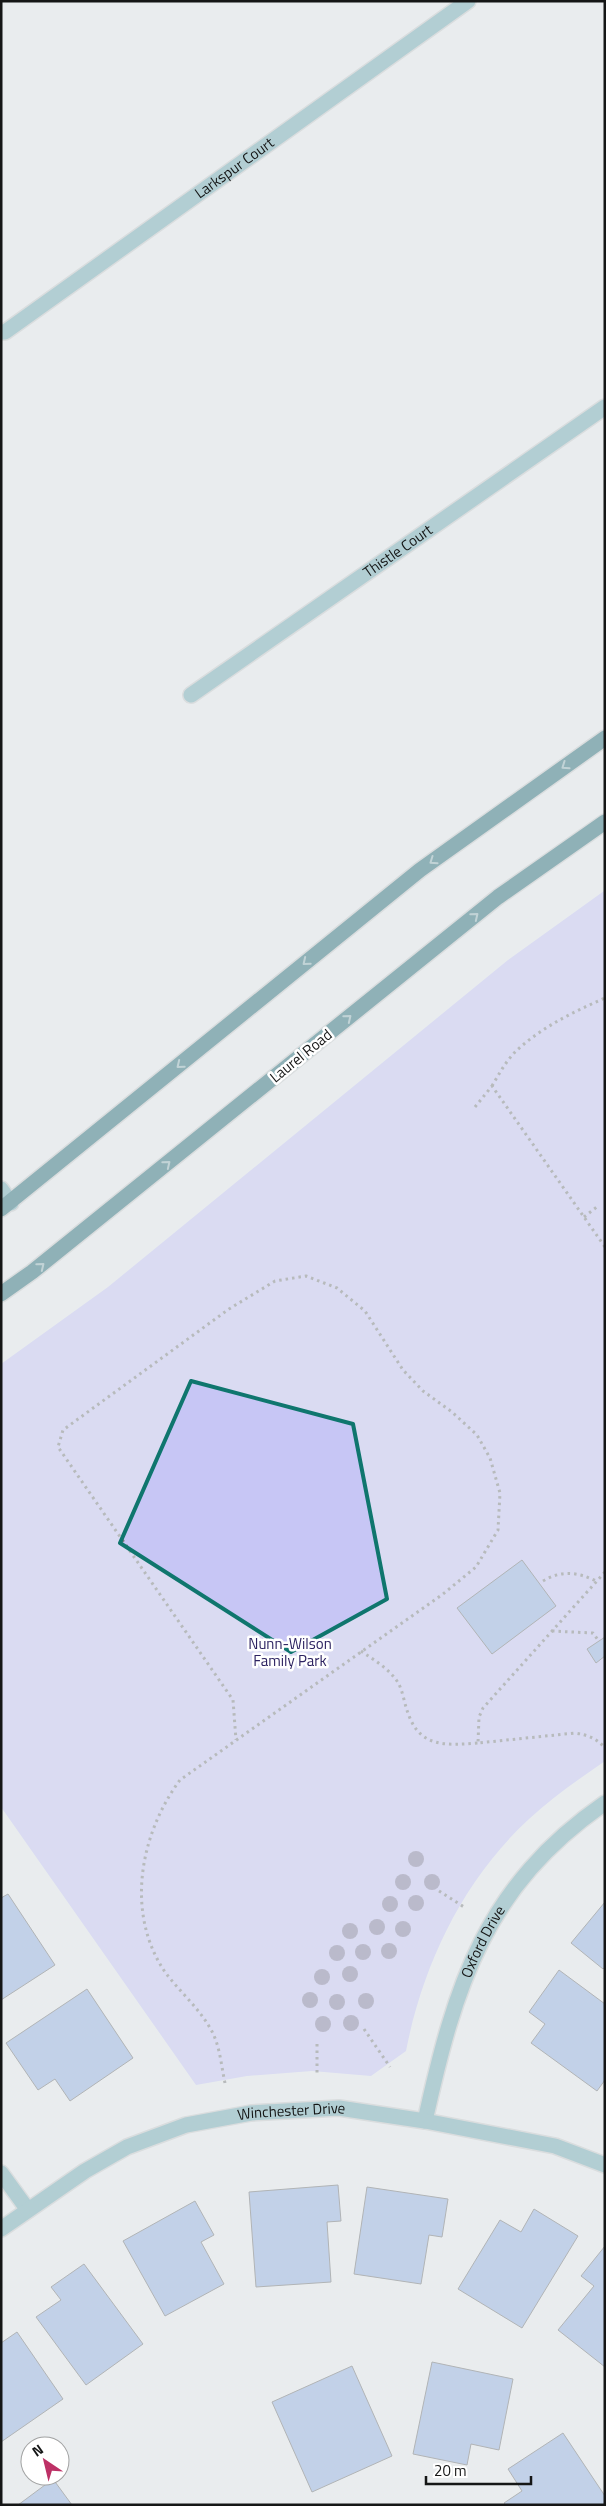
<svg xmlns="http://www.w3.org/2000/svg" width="606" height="2506" font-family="'Titillium Web',sans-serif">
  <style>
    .green { fill: #c7c6f5 }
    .building { fill: #93afdf; stroke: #6d6f71 }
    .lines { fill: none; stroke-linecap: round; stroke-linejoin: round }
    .minor-casing { stroke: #c7cacb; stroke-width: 18 }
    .major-casing { stroke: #c7cacb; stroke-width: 18 }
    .path { stroke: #7b7d7e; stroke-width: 3; stroke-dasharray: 2.5 4; stroke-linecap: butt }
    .minor { stroke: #6fa8b2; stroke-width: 15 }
    .major { stroke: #236873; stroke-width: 15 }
    .tree { fill: #827da0 }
    .oneway { stroke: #91b4b9 }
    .marked { fill: none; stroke: #0f766e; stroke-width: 4; stroke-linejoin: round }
    .labels { text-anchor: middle; stroke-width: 5; stroke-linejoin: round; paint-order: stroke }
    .street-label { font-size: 15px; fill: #151616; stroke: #fff }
    .park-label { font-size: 15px; fill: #2d2361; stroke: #fff }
  </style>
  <rect width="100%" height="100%" fill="#e9ecee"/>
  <path class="green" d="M604,891L605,1761C579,1779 553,1797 529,1819C463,1880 423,1964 406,2051L371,2076L312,2071L247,2076L196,2085L1,1807V1364L108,1287L508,960Z"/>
  <g class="building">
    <path d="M522,1560L556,1606L492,1654L457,1608Z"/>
    <path d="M605,1637V1656L596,1663L587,1649Z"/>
    <path d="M8,1894L55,1965L1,2000V1898Z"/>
    <path d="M605,1902V1967L603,1969L571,1943Z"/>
    <path d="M559,1970L605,2004V2080L597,2091L531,2043L545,2024L529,2012Z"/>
    <path d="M87,1989L133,2058L70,2101L55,2079L38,2090L6,2043Z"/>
    <path d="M338,2185L341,2221L327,2222L331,2282L256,2287L249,2192Z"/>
    <path d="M367,2187L448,2199L442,2237L429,2235L421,2284L354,2274Z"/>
    <path d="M195,2201L214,2235L201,2242L224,2284L165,2316L123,2241Z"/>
    <path d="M534,2209L578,2236L522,2328L458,2289L500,2220L521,2232Z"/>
    <path d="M605,2246V2367L558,2330L594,2286L581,2276Z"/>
    <path d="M84,2264L143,2344L86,2385L36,2317L61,2300L51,2287Z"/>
    <path d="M17,2332L63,2399L1,2442V2343Z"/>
    <path d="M432,2362L513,2379L499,2450L471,2444L467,2465L413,2454Z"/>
    <path d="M352,2366L392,2456L312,2492L272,2402Z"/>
    <path d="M563,2433L605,2496V2505H506L504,2503L522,2491L508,2469Z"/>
    <path d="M53,2479L72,2505H18Z"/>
  </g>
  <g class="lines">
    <g class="minor-casing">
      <g id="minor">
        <path id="s1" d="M1,332H5L468,1"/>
        <path id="s2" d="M191,695L605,407"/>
        <path d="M1,1189L11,1203"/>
        <path id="s3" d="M425,2121C455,1985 485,1886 605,1803"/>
        <path d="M1,2173L28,2210"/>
        <path id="s4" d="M1,2229L85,2171L127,2147L186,2125L251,2113L339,2108L425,2121L555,2146L605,2165"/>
      </g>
    </g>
    <g class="major-casing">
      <g id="major">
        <path d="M1,1209L420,870L605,738"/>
        <path d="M1,1294L32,1272L498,897L605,822"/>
      </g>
    </g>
    <g class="path">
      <path d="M492,1086C499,1074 506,1061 516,1051C542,1027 573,1012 605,998"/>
      <path d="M475,1107L492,1086L605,1247"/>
      <path d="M584,1217L598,1206"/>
      <path d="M605,1572L483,1708L479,1717L478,1743L575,1733C588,1735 596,1738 605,1748"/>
      <path d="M543,1581C561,1570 578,1572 596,1581"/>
      <path d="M552,1631L593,1633L598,1640"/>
      <path d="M361,1651C374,1660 388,1668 397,1681C403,1690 404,1703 408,1713C420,1749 448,1745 478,1743"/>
      <path d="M439,1891L464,1907"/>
      <path d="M364,2029L390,2067"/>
      <path d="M317,2044V2076"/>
      <path d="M225,2083C221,2065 220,2044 210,2028C198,2007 179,1991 165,1972C125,1913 140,1834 180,1780L443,1594L476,1567L498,1530L500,1493L490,1458L477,1435L452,1412L423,1391L403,1370L365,1311L337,1288L306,1276L275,1281L229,1309L63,1430L58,1447L233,1700L236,1740"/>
    </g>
    <use href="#minor" class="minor"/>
    <use href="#major" class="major"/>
  </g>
  <g class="tree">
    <circle cx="416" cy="1859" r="8"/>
    <circle cx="403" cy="1882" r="8"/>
    <circle cx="432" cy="1882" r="8"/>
    <circle cx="416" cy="1903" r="8"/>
    <circle cx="390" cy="1904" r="8"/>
    <circle cx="377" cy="1927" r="8"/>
    <circle cx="403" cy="1929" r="8"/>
    <circle cx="350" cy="1931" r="8"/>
    <circle cx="389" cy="1951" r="8"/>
    <circle cx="363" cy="1952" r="8"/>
    <circle cx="337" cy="1953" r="8"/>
    <circle cx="350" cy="1974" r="8"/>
    <circle cx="322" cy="1977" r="8"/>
    <circle cx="310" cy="2000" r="8"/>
    <circle cx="366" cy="2001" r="8"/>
    <circle cx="337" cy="2002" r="8"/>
    <circle cx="351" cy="2023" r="8"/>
    <circle cx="323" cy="2024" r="8"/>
  </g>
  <defs><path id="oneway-chevron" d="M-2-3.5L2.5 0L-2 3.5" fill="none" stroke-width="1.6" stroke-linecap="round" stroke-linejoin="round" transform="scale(1.25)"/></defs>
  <g class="oneway">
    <use href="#oneway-chevron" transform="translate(565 766) rotate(145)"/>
    <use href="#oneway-chevron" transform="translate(433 861) rotate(145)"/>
    <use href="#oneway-chevron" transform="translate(475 916) rotate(-39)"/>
    <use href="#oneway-chevron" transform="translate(306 962) rotate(141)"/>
    <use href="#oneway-chevron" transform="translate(348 1018) rotate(-39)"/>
    <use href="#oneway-chevron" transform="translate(180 1065) rotate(141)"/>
    <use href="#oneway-chevron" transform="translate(167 1164) rotate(-39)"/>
    <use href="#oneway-chevron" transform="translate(41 1266) rotate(-39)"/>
  </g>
  <path d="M0 0H606V2506H0ZM191,1381L353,1424L387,1599L291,1652L120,1543Z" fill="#e9ecee" fill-opacity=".55" fill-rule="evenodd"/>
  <path class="marked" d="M191,1381L353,1424L387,1599L291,1652L120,1543Z"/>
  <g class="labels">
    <g class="street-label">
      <text dy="5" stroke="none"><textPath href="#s1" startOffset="286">Larkspur Court</textPath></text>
      <text dy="5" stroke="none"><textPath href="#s2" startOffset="252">Thistle Court</textPath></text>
      <text transform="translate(301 1056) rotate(-39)" y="5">Laurel Road</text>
      <text dy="5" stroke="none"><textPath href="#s3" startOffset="189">Oxford Drive</textPath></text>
      <text dy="5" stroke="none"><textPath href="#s4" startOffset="320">Winchester Drive</textPath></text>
    </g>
    <g class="park-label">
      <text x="290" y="1649">Nunn-Wilson<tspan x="290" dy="17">Family Park</tspan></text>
    </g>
  </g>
  <rect width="606" height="2506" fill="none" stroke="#151616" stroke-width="5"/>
  <g transform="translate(45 2461) rotate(325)"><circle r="24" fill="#ffffff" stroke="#a1a2a2"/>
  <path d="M0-4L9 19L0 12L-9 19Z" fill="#bd3166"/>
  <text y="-8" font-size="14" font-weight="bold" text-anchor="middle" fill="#151616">N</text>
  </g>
  <path d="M426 2476v8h105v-8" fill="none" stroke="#151616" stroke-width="2.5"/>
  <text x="434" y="2476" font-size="15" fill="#151616" stroke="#ffffff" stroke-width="4" paint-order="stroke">20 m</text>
</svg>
